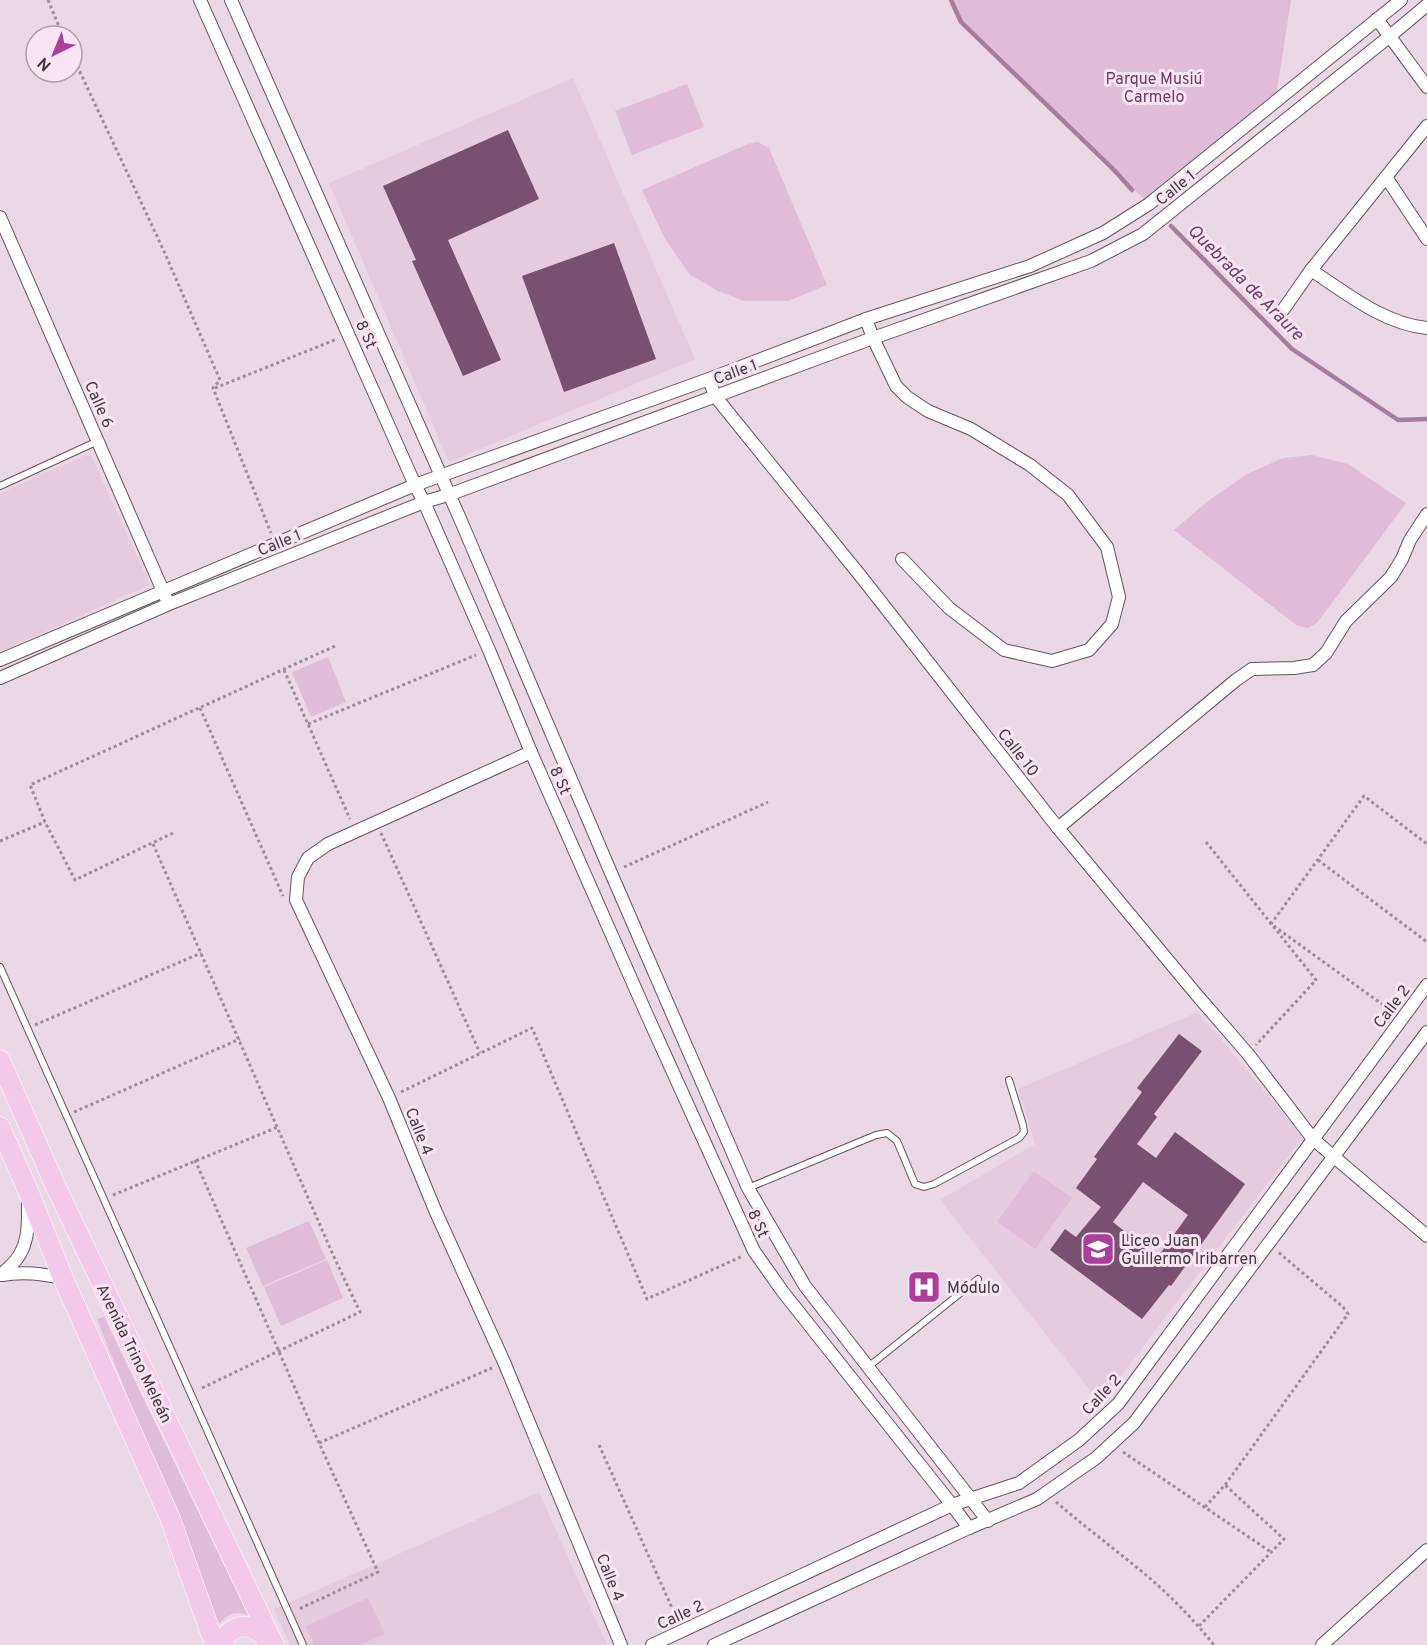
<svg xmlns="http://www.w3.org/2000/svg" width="1427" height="1645" font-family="Overpass,sans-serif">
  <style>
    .built { fill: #e5cbde }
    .green { fill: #dfbcd7 }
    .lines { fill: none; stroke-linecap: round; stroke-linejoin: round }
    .stream { stroke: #a67d9d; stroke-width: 4.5 }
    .building { fill: #77516f; fill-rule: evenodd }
    .service-casing { stroke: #645460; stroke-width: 8 }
    .minor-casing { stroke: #645460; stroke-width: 14 }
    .primary-casing { stroke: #fff; stroke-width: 21 }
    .path { stroke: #9b8e97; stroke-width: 3; stroke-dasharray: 3 3; stroke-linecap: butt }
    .service { stroke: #fff; stroke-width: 6 }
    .minor { stroke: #fff; stroke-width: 12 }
    .primary { stroke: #f4caeb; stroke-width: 20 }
    .labels { text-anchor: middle; stroke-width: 6; stroke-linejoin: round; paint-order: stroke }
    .park-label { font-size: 16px; fill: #703a66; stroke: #f8e5f3 }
    .street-label { font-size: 16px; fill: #40393e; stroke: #f8e5f3 }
    .poi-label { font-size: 16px; fill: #40393e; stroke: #f8e5f3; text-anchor: start }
    .water-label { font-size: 18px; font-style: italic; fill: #723b68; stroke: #f8e5f3 }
  </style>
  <rect width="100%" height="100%" fill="#ebd8e6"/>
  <g class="built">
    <path d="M573,78L695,359L449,462L329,183Z"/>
    <path d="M90,453L150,585L0,652V493Z"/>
    <path d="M1198,1012L1303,1137L1100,1403L940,1200L1035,1144L1018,1089Z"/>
    <path d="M539,1492L607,1645H290L274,1609Z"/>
  </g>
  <g class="green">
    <path d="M951,0H1291L1275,103L1149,204L961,22Z"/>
    <path d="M687,84L704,127L632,155L615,111Z"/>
    <path d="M758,142L769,148L827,285L788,301H744L718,291L690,275L665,239L642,190L748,144Z"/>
    <path d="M1312,455L1348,464L1406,503L1317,623L1307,628L1296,625L1174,530L1208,501L1247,474L1283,458Z"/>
    <path d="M328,657L346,702L311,717L292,672Z"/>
    <path d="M1034,1171L1072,1198L1035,1249L997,1222Z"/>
    <path d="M309,1221L326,1259L263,1286L246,1248Z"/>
    <path d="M327,1260L343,1298L281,1326L264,1287Z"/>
    <path d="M104,1317L248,1615C233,1611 228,1613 218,1625L97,1319Z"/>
    <path d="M368,1598L385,1634L361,1645H314L306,1626Z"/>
  </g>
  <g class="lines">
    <g class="stream">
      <path d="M951,0L961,22L1114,170L1132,190"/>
      <path d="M1171,226L1292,349L1398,420L1427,419"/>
    </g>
  </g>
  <g class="building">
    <path d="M508,130L539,199L448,240L501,360L463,376L412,261L416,260L383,186Z"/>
    <path d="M614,243L656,359L564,392L522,276Z"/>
    <path d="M1179,1034L1202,1051L1154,1114L1157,1117L1137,1144L1156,1158L1175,1132L1245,1184L1171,1286L1169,1285L1142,1319L1050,1250L1065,1229L1076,1237L1101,1207L1076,1188L1097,1159L1094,1157L1142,1092L1137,1088ZM1143,1182L1188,1215L1157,1258L1113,1222Z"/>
  </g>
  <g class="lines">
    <g class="service-casing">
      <g id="service">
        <path d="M0,486L98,441"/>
        <path d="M0,967L303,1645"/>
        <path d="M748,1188L876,1135L887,1133L897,1141L915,1184L924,1187L934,1184L1019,1138L1024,1132L1023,1125L1009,1080"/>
        <path d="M868,1367L978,1279"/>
      </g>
    </g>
    <g class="minor-casing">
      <g id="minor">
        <path d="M200,0L415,485L424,502L489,650L531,752L647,1015L754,1251L783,1292L952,1505L969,1528"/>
        <path d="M231,0L461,521L611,873L748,1188L805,1286L988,1521"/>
        <path d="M1377,19L1427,87"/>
        <path d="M1386,177L1427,239"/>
        <path d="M0,217L166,598"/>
        <path d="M1311,270C1346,293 1384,324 1427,328"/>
        <path d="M1283,310L1311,270L1427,126"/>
        <path d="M866,319L873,338L896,386L907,397L928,411L971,429L1030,465L1068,495L1107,547L1119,597L1112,624L1089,650L1052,661L1004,650L949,608L902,559"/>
        <path d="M709,379L715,396L863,579L1058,828L1196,994L1248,1054L1313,1139L1427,1236"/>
        <path d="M0,660L415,485L709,379L866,319L1030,266L1103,233L1149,204L1401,0"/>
        <path d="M0,678L169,604L424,502L448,495L873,338L1091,261L1143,234L1390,36L1427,5"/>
        <path d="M531,752L328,844L308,858L298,877L296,900L389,1098L435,1210L504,1362L621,1645"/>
        <path d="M1058,828L1236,680L1252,669L1294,668L1313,665L1326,653L1346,621L1391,577L1402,559L1410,540L1427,514"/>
        <path d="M0,1275C8,1269 18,1260 22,1250C29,1236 28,1217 28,1202"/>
        <path d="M2,1275C23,1271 41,1274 63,1278"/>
        <path d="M652,1645L952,1505L1019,1483L1079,1440L1118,1404L1427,985"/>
        <path d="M714,1645L969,1528L1037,1499L1096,1458L1134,1423L1427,1032"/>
        <path d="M1322,1645L1427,1550"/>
      </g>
    </g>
    <g class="primary-casing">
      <g id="primary">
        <path d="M0,1060L56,1187L274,1645"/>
        <path d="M0,1127L29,1193L63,1278L170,1518L215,1645"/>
        <path d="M223,1645C226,1629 242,1622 256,1630C261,1633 266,1639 270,1643"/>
      </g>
    </g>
    <g class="path">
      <path d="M48,0L63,36"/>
      <path d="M72,55L163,249L220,380L213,388L271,533"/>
      <path d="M215,388L337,339"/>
      <path d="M284,670L350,819"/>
      <path d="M200,708L283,896"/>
      <path d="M308,724L476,655"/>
      <path d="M173,833L75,880L45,822L30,785L335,646"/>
      <path d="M381,833L480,1053"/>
      <path d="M0,841L45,822"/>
      <path d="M1206,842L1316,980L1256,1045"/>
      <path d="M153,844L334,1257L360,1312L200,1389"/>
      <path d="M1318,860L1427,942"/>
      <path d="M624,867L768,802"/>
      <path d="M1393,1012L1271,924L1364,796L1427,844"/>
      <path d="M35,1025L201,953"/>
      <path d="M401,1092L532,1028L647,1299L743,1256"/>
      <path d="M74,1112L240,1039"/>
      <path d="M195,1160L319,1443L378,1572L299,1609"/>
      <path d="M113,1195L278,1127"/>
      <path d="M319,1443L492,1368"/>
      <path d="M599,1445L677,1619"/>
      <path d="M1123,1452L1271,1552"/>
      <path d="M1056,1502C1085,1527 1116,1550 1146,1575C1171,1596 1194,1620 1214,1645"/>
      <path d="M1205,1507L1225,1485L1348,1314L1343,1307L1278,1252"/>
      <path d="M1199,1626L1284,1539L1225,1485"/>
    </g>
    <use href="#service" class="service"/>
    <use href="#minor" class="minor"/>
    <use href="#primary" class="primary"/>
  </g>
  <defs>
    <g id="school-square" transform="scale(1.725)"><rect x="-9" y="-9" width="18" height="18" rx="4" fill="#ac3d9a" stroke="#f8e5f3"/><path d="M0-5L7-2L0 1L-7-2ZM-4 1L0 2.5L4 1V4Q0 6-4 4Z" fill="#fff"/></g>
    <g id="hospital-square" transform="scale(1.725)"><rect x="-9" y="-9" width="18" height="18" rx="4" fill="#ac3d9a" stroke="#f8e5f3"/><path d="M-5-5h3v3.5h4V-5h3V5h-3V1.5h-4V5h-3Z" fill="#fff"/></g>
  </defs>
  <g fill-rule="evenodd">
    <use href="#school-square" x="1098" y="1249"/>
    <use href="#hospital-square" x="924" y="1287"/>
  </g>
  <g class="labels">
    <g class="park-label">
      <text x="1154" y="84">Parque Musiú<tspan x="1154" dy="18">Carmelo</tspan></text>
    </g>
    <g class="street-label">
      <text transform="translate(1175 187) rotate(-39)" y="6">Calle 1</text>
      <text transform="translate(367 334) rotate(66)" y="6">8 St</text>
      <text transform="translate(735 371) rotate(-20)" y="6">Calle 1</text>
      <text transform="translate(100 404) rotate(66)" y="6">Calle 6</text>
      <text transform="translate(279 542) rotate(-22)" y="6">Calle 1</text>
      <text transform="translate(1019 752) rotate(52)" y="6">Calle 10</text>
      <text transform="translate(561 780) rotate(66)" y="6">8 St</text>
      <text transform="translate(1391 1006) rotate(-53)" y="6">Calle 2</text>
      <text transform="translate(420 1131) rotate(68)" y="6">Calle 4</text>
      <text transform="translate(759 1223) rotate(66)" y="6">8 St</text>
      <text transform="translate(135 1353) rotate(64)" y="6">Avenida Trino Meleán</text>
      <text transform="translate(1101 1394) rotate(-47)" y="6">Calle 2</text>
      <text transform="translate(611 1577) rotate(68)" y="6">Calle 4</text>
      <text transform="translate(680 1614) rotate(-25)" y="6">Calle 2</text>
    </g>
    <g class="poi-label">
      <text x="1121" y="1246">Liceo Juan<tspan x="1121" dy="18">Guillermo Iribarren</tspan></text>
      <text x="947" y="1293">Módulo</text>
    </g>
    <g class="water-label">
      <text transform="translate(1246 282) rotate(45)" y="6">Quebrada de Araure</text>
    </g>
  </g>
  <g transform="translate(54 54) rotate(223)"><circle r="28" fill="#f8e5f3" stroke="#aea0ab" stroke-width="1.5"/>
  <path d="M0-4.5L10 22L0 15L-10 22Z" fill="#ac3d9a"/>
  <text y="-9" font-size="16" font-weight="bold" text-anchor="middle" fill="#40393e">N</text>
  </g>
</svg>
